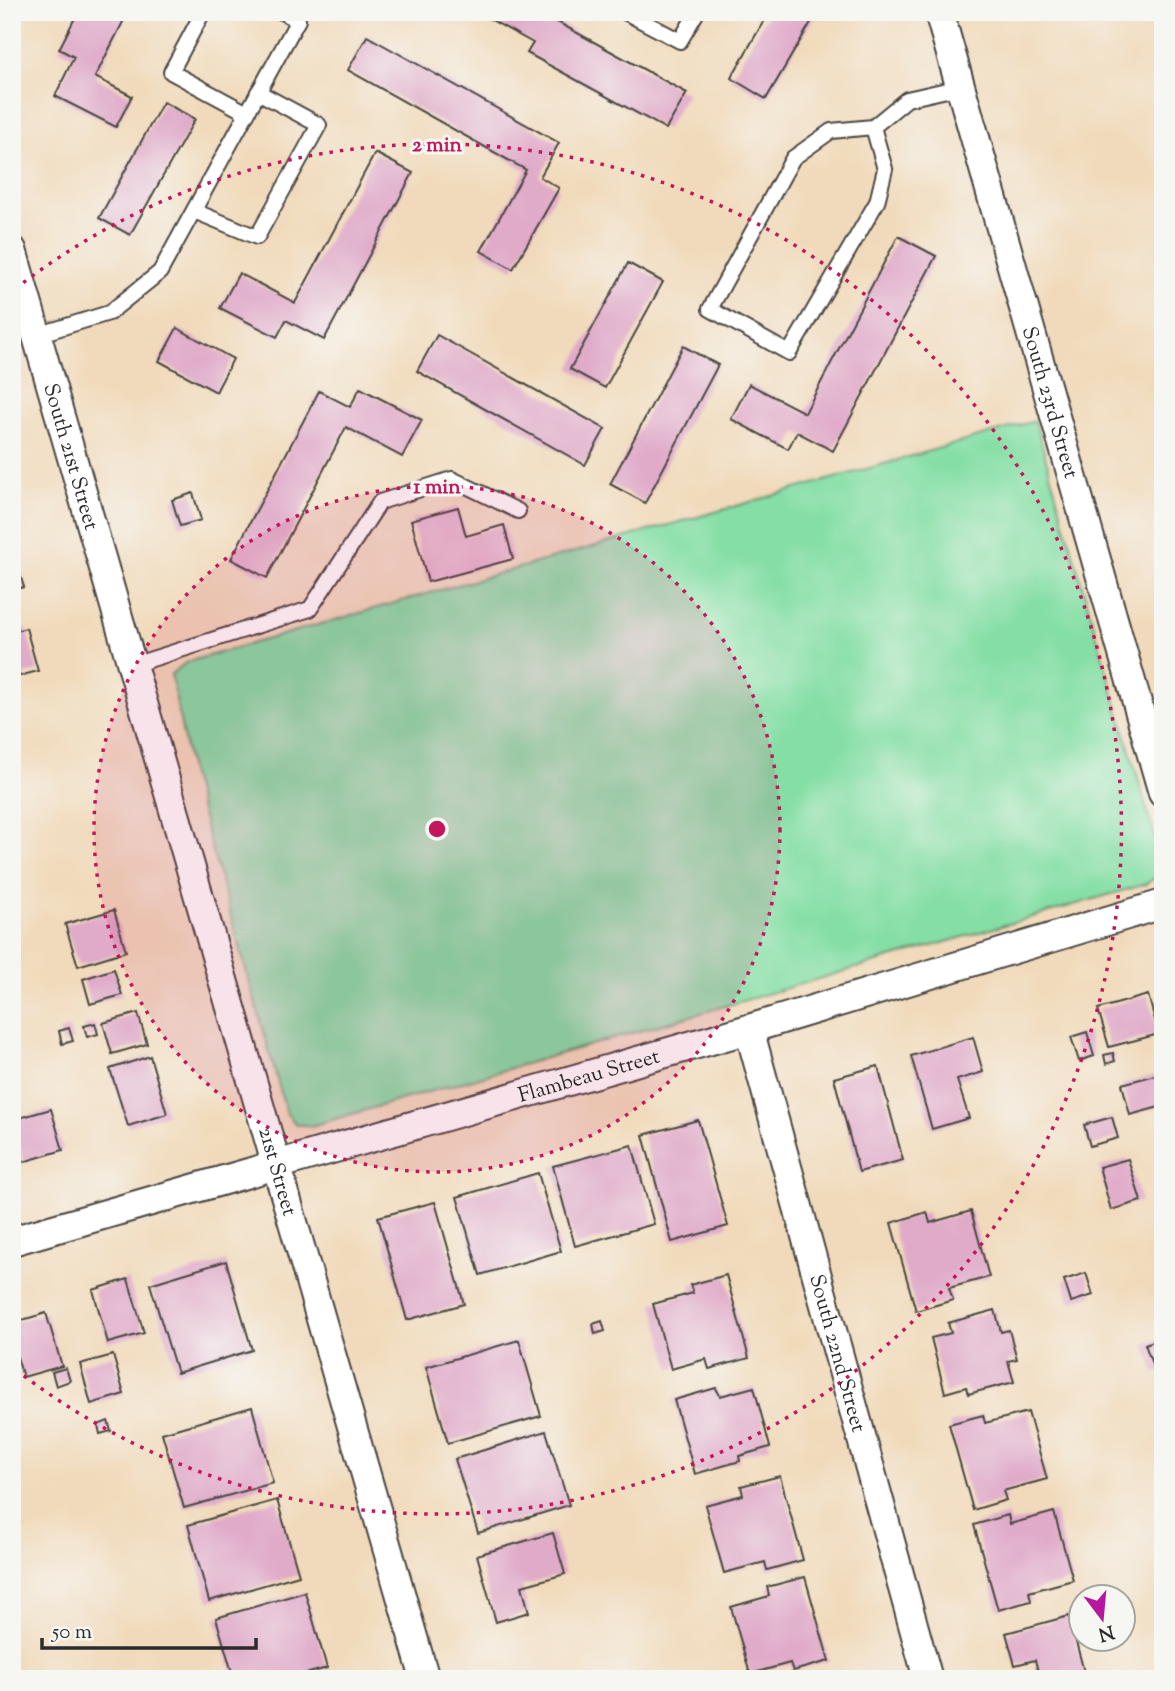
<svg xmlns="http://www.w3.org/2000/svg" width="1175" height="1691" font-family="'Sorts Mill Goudy',serif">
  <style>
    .green { fill: #85dfa5; stroke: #588568; stroke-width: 2 }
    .building { fill: #e0abc9 }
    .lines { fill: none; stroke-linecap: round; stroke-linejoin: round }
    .service-casing { stroke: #494541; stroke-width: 18 }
    .minor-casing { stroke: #494541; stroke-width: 32 }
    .service { stroke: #fff; stroke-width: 14 }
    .minor { stroke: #fff; stroke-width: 28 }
    .ring { fill: none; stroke: #c2185b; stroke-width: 3.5; stroke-dasharray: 3.5 7 }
    .labels { text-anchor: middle; stroke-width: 6; stroke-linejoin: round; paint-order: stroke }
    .street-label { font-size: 21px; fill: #2b2b2b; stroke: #f6f6f2 }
    .centre { fill: #c2185b; stroke: #f6f6f2; stroke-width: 3.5 }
    .ring-label { font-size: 21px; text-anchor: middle; font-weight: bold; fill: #c2185b; stroke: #f6f6f2; stroke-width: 6; stroke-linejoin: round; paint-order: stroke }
  </style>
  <rect width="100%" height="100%" fill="#f6f6f2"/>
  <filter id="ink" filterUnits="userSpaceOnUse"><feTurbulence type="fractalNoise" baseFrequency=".0143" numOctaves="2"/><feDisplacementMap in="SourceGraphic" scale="14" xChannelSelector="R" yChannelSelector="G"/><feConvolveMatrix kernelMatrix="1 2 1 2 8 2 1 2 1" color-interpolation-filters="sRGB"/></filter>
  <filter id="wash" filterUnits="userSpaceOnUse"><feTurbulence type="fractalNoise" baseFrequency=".00686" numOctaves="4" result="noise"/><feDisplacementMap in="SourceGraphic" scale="28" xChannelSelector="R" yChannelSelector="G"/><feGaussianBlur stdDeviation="1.57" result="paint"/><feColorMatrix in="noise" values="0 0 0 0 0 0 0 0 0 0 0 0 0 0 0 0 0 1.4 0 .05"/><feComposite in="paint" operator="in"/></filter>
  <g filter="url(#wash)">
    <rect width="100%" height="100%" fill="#f1dabb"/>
    <path class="green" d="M1035,421L1162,862L1157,876L1146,884L311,1126L296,1124L287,1114L191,776L171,674L187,662Z"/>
    <g id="blocks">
      <g class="building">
        <path d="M78,12H128L95,77L132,96L116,127L55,96L74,57L59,49Z"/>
        <path d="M477,12H553L550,18L687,93L666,129L527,53L533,43Z"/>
        <path d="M769,12H817L766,99L731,78Z"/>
        <path d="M367,36L559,143L540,177L559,188L513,269L481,251L526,170L348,70Z"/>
        <path d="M163,102L195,119L130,235L99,218Z"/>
        <path d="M375,153L413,173L324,340L286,320L277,337L220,308L239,273L295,303Z"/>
        <path d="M898,236L936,256L833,451L797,432L788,449L731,419L749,384L805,413Z"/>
        <path d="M628,263L663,282L605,388L570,369Z"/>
        <path d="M177,328L233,359L216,392L159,361Z"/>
        <path d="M437,335L605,429L585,465L417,371Z"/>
        <path d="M683,346L718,365L645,503L610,484Z"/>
        <path d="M360,388L422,420L402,457L346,427L267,578L231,559L319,391L350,407Z"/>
        <path d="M193,493L201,520L180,526L172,500Z"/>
        <path d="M458,507L466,536L504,525L513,559L428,582L411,520Z"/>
        <path d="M12,551L24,587L12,590Z"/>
        <path d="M26,628L38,671L12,678V632Z"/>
        <path d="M114,910L126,951L78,966L65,924Z"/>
        <path d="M114,969L122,995L90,1004L83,979Z"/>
        <path d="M1148,995L1159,1034L1109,1047L1098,1009Z"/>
        <path d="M138,1013L147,1044L112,1054L103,1023Z"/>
        <path d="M95,1023L98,1034L87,1037L84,1026Z"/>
        <path d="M69,1028L73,1041L62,1044L59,1031Z"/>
        <path d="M1087,1032L1094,1056L1079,1061L1071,1037Z"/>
        <path d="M973,1037L983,1072L957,1080L969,1118L932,1129L911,1056Z"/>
        <path d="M1113,1053L1115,1061L1106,1064L1104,1055Z"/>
        <path d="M150,1056L167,1114L128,1126L110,1069Z"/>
        <path d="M878,1066L903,1160L859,1172L834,1078Z"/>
        <path d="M1163,1073V1106L1130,1115L1122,1084Z"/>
        <path d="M51,1109L63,1150L23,1162L12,1120Z"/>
        <path d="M1112,1117L1118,1138L1090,1146L1084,1125Z"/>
        <path d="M698,1120L728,1226L672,1242L643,1135Z"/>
        <path d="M632,1145L654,1224L575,1246L553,1166Z"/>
        <path d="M1128,1159L1141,1201L1111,1210L1099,1167Z"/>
        <path d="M538,1173L561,1251L480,1275L457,1197Z"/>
        <path d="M435,1202L464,1304L407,1320L378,1217Z"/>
        <path d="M971,1211L989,1277L949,1288L953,1300L916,1311L891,1223L927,1212L930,1223Z"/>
        <path d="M226,1261L252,1350L177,1373L150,1284Z"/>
        <path d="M1086,1273L1093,1295L1071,1302L1064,1280Z"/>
        <path d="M726,1275L749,1358L709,1369L706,1359L671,1369L653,1304L693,1293L690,1285Z"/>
        <path d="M128,1279L144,1333L108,1343L93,1290Z"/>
        <path d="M995,1310L1001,1332L1009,1330L1017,1359L1008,1361L1014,1382L968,1394L966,1387L945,1393L931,1338L951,1333L948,1323Z"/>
        <path d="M46,1313L62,1366L23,1377L12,1340V1323Z"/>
        <path d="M602,1321L605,1331L595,1334L593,1324Z"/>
        <path d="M1163,1338V1370L1155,1373L1145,1344Z"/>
        <path d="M519,1340L541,1416L448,1443L426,1367Z"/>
        <path d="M113,1355L124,1394L91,1404L80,1364Z"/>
        <path d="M66,1368L70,1381L56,1386L52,1372Z"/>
        <path d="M754,1387L770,1447L739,1456L740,1461L695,1474L674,1400L716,1388L720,1396Z"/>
        <path d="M252,1407L273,1483L184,1508L162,1433Z"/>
        <path d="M1028,1412L1047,1479L1003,1491L1006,1500L973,1510L949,1424L983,1415L985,1423Z"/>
        <path d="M108,1421L111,1431L100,1434L98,1425Z"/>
        <path d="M546,1431L569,1505L478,1533L455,1459Z"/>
        <path d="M780,1476L803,1560L767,1570L765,1562L724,1573L705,1505L743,1495L741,1486Z"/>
        <path d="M277,1500L299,1575L209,1601L188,1525Z"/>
        <path d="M1054,1512L1073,1580L1029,1592L1031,1601L998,1610L974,1525L1008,1515L1010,1524Z"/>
        <path d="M553,1533L565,1574L522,1586L529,1612L496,1622L477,1555Z"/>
        <path d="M805,1577L829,1661L793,1671L790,1663L750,1674L731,1607L769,1596L767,1587Z"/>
        <path d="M305,1592L327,1668L287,1679H234L216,1618Z"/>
        <path d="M1069,1616L1086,1679H1040L1035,1660L1015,1665L1006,1633Z"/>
      </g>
    </g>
  </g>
  <g filter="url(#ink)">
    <use href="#blocks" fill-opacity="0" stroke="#494541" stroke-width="2"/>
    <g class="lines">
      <g class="service-casing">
        <g id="service">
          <path d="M203,12L171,72L247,113"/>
          <path d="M625,12L680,41L697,12"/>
          <path d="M873,127L831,131L793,158L710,309L789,353L877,202L885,169L873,127L907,99L960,87"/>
          <path d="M194,211L257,237L319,125L258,92"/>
          <path d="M37,335L109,313L160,272L298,20L282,12"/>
          <path d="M133,665L310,609L380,502L452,479L518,511"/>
        </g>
      </g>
      <g class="minor-casing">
        <g id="minor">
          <path id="s1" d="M939,12L1163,793"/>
          <path id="s2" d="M12,250L425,1679"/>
          <path id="s3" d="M749,1029L928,1679"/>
          <path id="s4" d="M12,1241L749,1029L1163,904"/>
        </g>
      </g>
      <use href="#service" class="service"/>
      <use href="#minor" class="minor"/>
    </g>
  </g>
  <circle cx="437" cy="829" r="343" fill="#c2185b" fill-opacity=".12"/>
  <g class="ring">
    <circle cx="437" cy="829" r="343"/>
    <path d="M15 289A685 685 0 1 1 15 1369"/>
  </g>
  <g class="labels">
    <g class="street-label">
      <text dy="7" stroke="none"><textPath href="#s1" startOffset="406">South 23rd Street</textPath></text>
      <text dy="7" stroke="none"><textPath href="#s2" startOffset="215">South 21st Street</textPath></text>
      <text dy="7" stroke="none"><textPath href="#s4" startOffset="600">Flambeau Street</textPath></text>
      <text dy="7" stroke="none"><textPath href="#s2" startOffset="959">21st Street</textPath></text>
      <text dy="7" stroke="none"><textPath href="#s3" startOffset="336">South 22nd Street</textPath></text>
    </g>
  </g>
  <circle cx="437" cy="829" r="10" class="centre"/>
  <g class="ring-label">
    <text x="437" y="151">2 min</text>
    <text x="437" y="493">1 min</text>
  </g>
  <rect width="1175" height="1691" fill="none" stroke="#f6f6f2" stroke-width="42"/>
  <g transform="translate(1102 1618) rotate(164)"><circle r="33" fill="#f6f6f2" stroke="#a5a5a2" stroke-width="2"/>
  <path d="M0-5L12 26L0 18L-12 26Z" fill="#b5179e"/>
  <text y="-10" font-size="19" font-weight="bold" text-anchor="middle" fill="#2b2b2b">N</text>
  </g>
  <path d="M42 1638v10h214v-10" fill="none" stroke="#2b2b2b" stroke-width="3.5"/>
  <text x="52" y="1638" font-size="21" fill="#2b2b2b" stroke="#f6f6f2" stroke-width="5" paint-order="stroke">50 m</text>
</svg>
